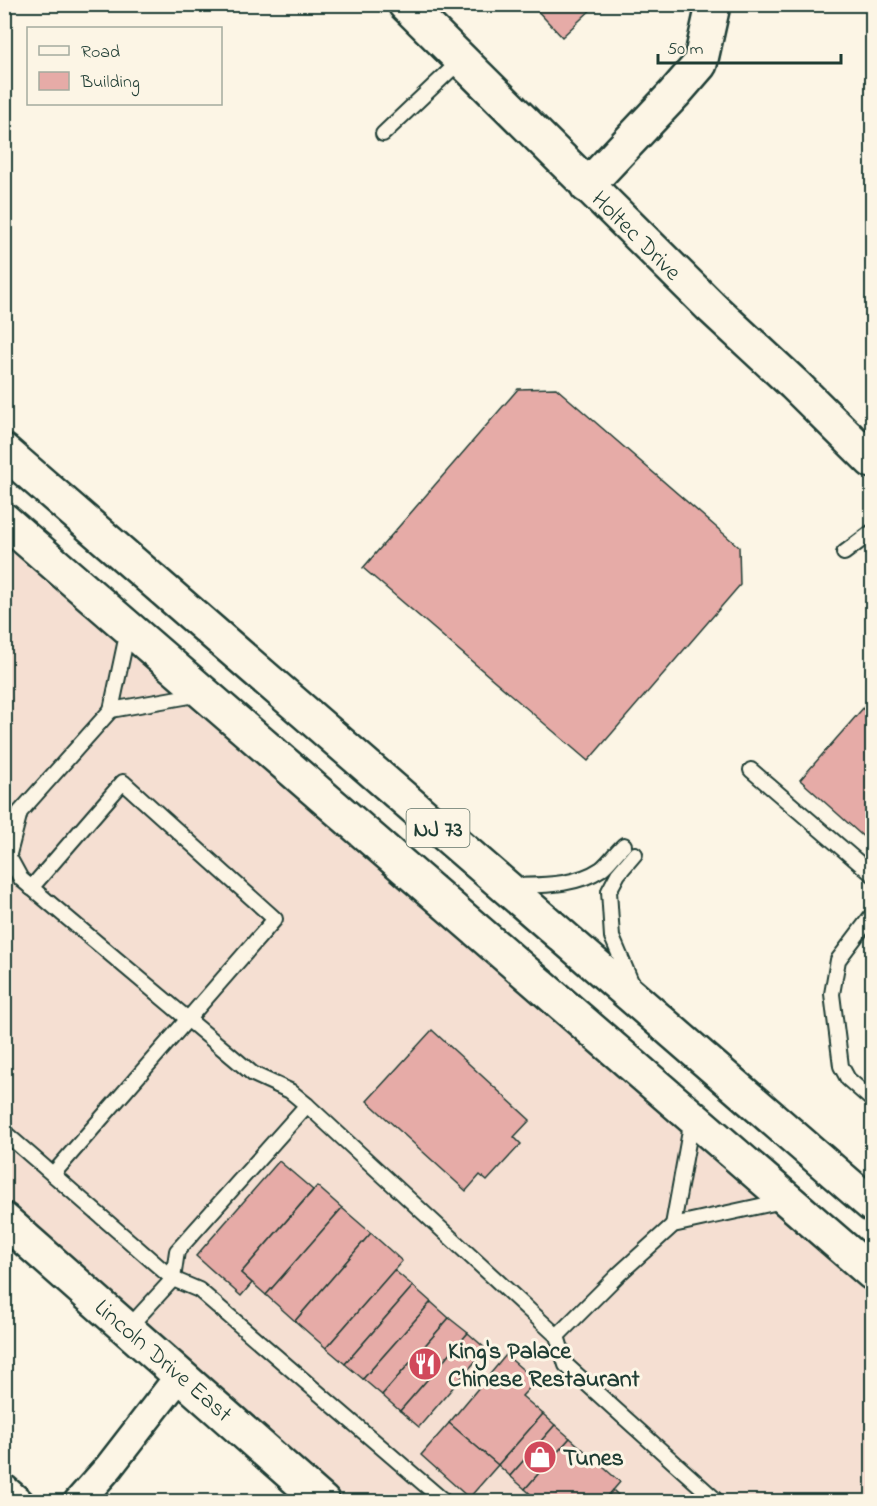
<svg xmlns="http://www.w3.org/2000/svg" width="877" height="1506" font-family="'Indie Flower',sans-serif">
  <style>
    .built { fill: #f5dfd2 }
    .building { fill: #e6aba7; stroke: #1f3d34; stroke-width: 1.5 }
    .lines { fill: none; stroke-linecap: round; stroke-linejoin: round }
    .service-casing { stroke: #1f3d34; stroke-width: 18 }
    .minor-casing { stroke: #1f3d34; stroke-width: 33 }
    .tertiary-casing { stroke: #1f3d34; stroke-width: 38 }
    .trunk-casing { stroke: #1f3d34; stroke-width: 38 }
    .service { stroke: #fcf5e5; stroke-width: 14 }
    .minor { stroke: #fcf5e5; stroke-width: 28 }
    .tertiary { stroke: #fcf5e5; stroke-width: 33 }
    .trunk { stroke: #fcf5e5; stroke-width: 33 }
    .labels { text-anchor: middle; stroke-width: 6; stroke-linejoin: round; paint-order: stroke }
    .shield { fill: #fcf5e5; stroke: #617469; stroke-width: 1.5 }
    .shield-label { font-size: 22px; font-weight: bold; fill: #1f3d34 }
    .street-label { font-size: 24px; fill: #1f3d34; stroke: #fcf5e5 }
    .poi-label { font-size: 24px; font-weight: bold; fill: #1f3d34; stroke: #fcf5e5; text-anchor: start }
  </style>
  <rect width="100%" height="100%" fill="#fcf5e5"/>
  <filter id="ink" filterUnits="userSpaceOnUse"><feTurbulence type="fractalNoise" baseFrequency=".0167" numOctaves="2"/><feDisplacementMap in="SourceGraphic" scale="12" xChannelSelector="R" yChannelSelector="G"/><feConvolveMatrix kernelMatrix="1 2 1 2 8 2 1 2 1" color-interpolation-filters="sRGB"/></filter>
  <g filter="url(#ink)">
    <path class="built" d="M5,521L872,1273V1501H323L5,1220Z"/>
    <g class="building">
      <path d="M531,4H597L562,37Z"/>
      <path d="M556,388L739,547L740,585L588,761L363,568L518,389Z"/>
      <path d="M872,698V836L868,841L800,780Z"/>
      <path d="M432,1030L530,1120L514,1137L521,1144L487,1181L480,1175L466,1191L367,1101Z"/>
      <path d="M279,1161L313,1190L241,1273L252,1283L241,1296L196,1256Z"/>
      <path d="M317,1186L342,1208L266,1295L241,1273Z"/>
      <path d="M342,1208L371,1233L295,1321L266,1295Z"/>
      <path d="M371,1233L402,1261L326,1348L295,1321Z"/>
      <path d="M394,1270L413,1286L345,1364L326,1348Z"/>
      <path d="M413,1286L431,1302L363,1379L345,1364Z"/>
      <path d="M431,1302L449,1318L382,1395L363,1379Z"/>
      <path d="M449,1318L468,1333L400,1411L382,1395Z"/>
      <path d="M468,1333L486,1349L419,1427L400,1411Z"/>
      <path d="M506,1355L536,1381L522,1396L543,1414L498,1465L449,1423Z"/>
      <path d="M543,1414L555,1425L510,1476L498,1465Z"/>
      <path d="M449,1423L498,1465L469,1498L421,1455Z"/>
      <path d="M555,1425L570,1438L525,1489L510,1476Z"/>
      <path d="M570,1438L620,1482L603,1502H539L525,1489Z"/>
      <path d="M613,1490L625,1502H603Z"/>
    </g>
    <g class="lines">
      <g class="service-casing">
        <g id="service">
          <path d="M383,134L461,60"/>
          <path d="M844,553L872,532"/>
          <path d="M128,630L111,710L201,694"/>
          <path d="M751,770L872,874"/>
          <path d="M4,853L9,857L21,879L253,1074L290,1091L307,1105L557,1336L566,1365L718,1502"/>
          <path d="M4,873L20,812L111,710"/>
          <path d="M513,886C542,885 576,886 601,869C609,863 616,852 624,845"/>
          <path d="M31,888L123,782L275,919L53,1174"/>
          <path d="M872,915L838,960L832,994L841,1066L848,1079L872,1100"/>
          <path d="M632,984L612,937L609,891L618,874L635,854"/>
          <path d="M4,1132L173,1279L199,1290L445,1502"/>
          <path d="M673,1225L692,1120"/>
          <path d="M128,1328L173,1279L177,1251L307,1105"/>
          <path d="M557,1336L619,1274L673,1225L783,1201"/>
        </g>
      </g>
      <g class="minor-casing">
        <g id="minor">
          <path d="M4,1489L19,1502"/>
          <path d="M78,1502L109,1467L181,1374"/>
        </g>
      </g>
      <g class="tertiary-casing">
        <g id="tertiary">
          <path d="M405,4L710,306L794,384L872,461"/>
          <path d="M587,186L674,94L700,64L712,10L710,4"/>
          <path d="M4,1220L323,1502"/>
        </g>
      </g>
      <g class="trunk-casing">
        <g id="trunk">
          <path d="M4,451L872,1205"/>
          <path d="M4,520L872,1273"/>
        </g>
      </g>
      <use href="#service" class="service"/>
      <use href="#minor" class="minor"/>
      <use href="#tertiary" class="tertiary"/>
      <use href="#trunk" class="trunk"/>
    </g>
  </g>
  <defs>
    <g id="restaurant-disc" transform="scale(1.725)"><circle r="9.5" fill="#d1495b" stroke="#fcf5e5"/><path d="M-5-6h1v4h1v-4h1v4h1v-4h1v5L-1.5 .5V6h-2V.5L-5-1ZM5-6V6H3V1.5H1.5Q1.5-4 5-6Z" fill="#fff"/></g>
    <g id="shop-disc" transform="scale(1.725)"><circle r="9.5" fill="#d1495b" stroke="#fcf5e5"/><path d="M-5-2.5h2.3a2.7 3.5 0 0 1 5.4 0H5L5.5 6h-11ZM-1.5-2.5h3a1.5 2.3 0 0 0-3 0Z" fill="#fff"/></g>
  </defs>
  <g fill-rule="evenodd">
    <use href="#restaurant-disc" x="425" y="1364"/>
    <use href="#shop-disc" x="540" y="1457"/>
  </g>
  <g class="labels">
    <rect class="shield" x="406.5" y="809" width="63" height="38" rx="4.5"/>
    <g class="shield-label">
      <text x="438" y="836">NJ 73</text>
    </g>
    <g class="street-label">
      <text transform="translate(637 235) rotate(45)" y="8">Holtec Drive</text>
      <text transform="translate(164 1360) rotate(41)" y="8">Lincoln Drive East</text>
    </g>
    <g class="poi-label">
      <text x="448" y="1358">King's Palace<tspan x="448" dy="28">Chinese Restaurant</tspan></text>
      <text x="563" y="1465">Tunes</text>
    </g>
  </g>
  <rect width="877" height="1506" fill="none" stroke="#fcf5e5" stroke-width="24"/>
  <rect x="12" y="12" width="853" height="1482" fill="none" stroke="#1f3d34" stroke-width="2" filter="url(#ink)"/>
  <rect x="27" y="27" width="195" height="78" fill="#fcf5e5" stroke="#a4ab9e" stroke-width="1.5"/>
  <rect x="39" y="46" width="30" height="9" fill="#fcf5e5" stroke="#a4ab9e" stroke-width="1.5"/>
  <text x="81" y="57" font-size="18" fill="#1f3d34">Road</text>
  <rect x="39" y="72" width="30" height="18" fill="#e6aba7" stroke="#a4ab9e" stroke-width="1.5"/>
  <text x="81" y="87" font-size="18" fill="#1f3d34">Building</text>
  <path d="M658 54v9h183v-9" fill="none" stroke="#1f3d34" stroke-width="3"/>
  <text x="667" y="54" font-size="18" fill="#1f3d34" stroke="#fcf5e5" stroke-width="4.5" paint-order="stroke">50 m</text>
</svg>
